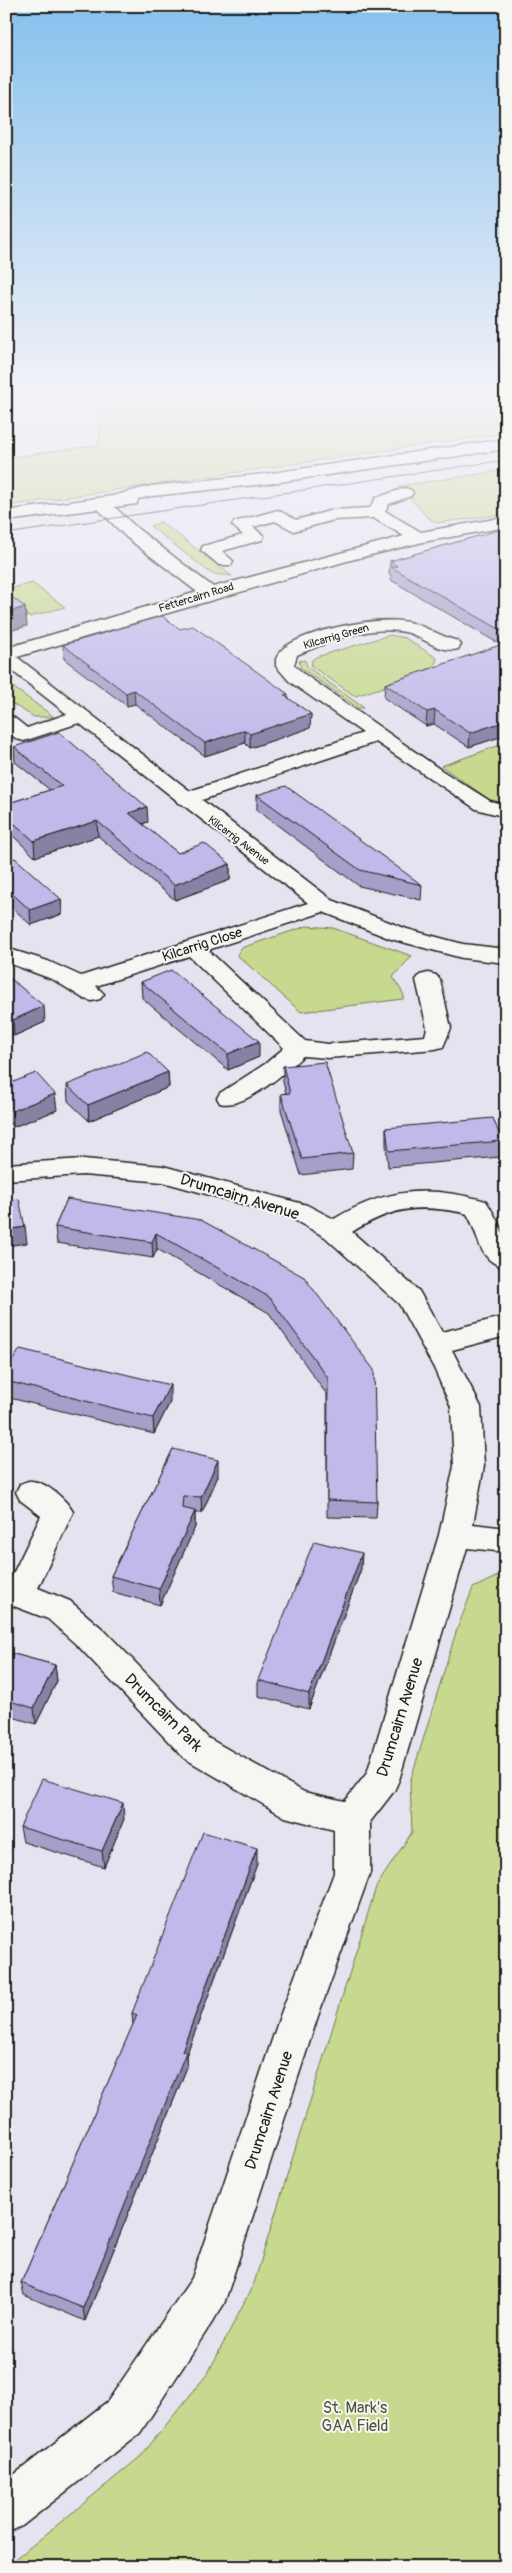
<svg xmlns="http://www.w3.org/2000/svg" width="512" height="2573" font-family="Pangolin,sans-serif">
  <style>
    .green { fill: #c6d98e; stroke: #717a55 }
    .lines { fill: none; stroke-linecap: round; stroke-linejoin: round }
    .minor-casing { stroke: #1c1c1c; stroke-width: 3 }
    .major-casing { stroke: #1c1c1c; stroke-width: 3 }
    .minor { fill: #f6f6f2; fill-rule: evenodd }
    .major { fill: #f6f6f2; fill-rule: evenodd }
    .tram { stroke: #1c1c1c; stroke-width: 1 }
    .wall { fill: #a79ec9; stroke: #1c1c1c }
    .shaded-wall { fill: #8881a4; stroke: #1c1c1c }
    .building { fill: #c2b8ea; stroke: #1c1c1c }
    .labels { text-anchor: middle; stroke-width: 4; stroke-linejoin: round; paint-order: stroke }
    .far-street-label { font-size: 11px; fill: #1c1c1c; stroke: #f6f6f2 }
    .street-label { font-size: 14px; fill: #1c1c1c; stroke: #f6f6f2 }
    .near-street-label { font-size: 16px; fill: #1c1c1c; stroke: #f6f6f2 }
    .near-park-label { font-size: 16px; fill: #4f553e; stroke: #f6f6f2 }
  </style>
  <rect width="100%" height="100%" fill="#e6e3f0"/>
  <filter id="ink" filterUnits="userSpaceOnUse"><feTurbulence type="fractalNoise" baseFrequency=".02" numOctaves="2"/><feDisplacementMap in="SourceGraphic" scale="10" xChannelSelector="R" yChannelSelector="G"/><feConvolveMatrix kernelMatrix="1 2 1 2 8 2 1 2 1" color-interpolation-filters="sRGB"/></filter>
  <g filter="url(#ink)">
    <g class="green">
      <path d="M100,396H506V433L6,506V458L99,445Z"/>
      <path d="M506,470V514L437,523L427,517L399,486Z"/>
      <path d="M161,522L232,576L212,574L150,526Z"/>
      <path d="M32,583L65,607L29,617L6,600V590Z"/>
      <path d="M390,635L405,638L437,658L433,672L355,696L311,666L312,660L316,657Z"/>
      <path d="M305,660L307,666L313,671L364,708H358L301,668L299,661Z"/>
      <path d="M6,682L54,717H34L6,700Z"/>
      <path d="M506,743V805L490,800L441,766Z"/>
      <path d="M307,926L333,928L412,956L393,977L404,995L403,999L301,1012L237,955L241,948Z"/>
      <path d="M506,1572V2567H6L140,2457L208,2373L254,2283L376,1887L412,1832L410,1782L456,1632L473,1588Z"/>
    </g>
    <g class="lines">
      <g class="minor-casing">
        <g id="minor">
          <path d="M405,488L411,490L413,493L411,496L389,504L385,511L421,532L506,517V527L423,542L347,561L17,657L190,791L363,733L290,682L276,666V659C278,655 281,649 285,647C311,629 377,616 408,622C426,626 441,637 458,641L461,645L458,649C439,654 423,636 405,632C368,625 330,641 297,655L294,665L304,674L441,770L490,801L506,805V817L476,809L376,742L202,800L332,900L407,929L463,944L506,949V963L462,958L391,939L323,912L208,950L305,1041L328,1044L425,1036L427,1028L416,980L420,975L428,973L436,975L440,980L451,1028L443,1047L435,1049L328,1058L303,1056C286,1072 244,1110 220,1103L217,1098L220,1093L265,1064L284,1048L189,956L96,986L104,994L100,999L92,1001L84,999L54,980L6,962V948L48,961L81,976L308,903L182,804L178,803L175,799L79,723L24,741L17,739L6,731V715L13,717L27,728L67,714L6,666V648L197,592L126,537L95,506L93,503L95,500H107L138,529L213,587L404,536L373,518L334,520L294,531L275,521L253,527L264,536L262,540L222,551L233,561L231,565H219L201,550L203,546L243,535L232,525L234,522L278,510L296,520L333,510L370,508L376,498Z"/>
          <path d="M83,1159L163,1166L307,1205L334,1219C385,1188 429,1185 486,1201C502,1226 506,1238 506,1268C476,1260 481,1237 467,1214L464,1213C417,1204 393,1207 352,1232L419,1291L442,1332L506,1316V1336L452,1350L481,1407L484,1466L473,1524L506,1528V1552L467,1548L399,1780L394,1791L370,1822V1873L318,2016L224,2304L140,2433L22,2526L6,2533V2481L108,2401L192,2278L280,2016L334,1873V1830L285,1817L184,1758L80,1648L48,1619L6,1603V1576L11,1578L41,1516L20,1500L16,1492L20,1484C24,1483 28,1480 32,1481C46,1482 67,1500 73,1512L38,1588L70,1601L104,1630L208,1738L304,1792L345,1801L367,1773L439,1535L454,1466L451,1407L434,1368L399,1304L325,1237L289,1217L163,1182L83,1175L6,1180V1164Z"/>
        </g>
      </g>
      <g class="major-casing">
        <path id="major" d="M506,439V449L265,484L152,496L138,499L137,504L6,521V511L112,496L151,486L265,474Z"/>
      </g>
      <use href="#minor" class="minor"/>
      <use href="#major" class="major"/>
      <path class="tram" d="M6,534L506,460"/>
    </g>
    <g class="wall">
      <path d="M506,528V735L469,747L434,724L426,726L384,698L385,684L501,645L391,580V575L389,574L390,561Z"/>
      <path d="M180,629L288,694V698L311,714L310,728L250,748L245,743L205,756L135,704L127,706L64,659L63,645Z"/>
      <path d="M14,747L148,822L142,824L178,853L230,864V880L175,900L98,836L35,857L6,829V804L50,790L15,762Z"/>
      <path d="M257,795L422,885L421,900L359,886L257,810Z"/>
      <path d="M6,861L61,899L62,914L31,925L6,902Z"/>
      <path d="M6,976L45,1022L14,1036L6,1029Z"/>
      <path d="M141,982L259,1057L228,1070L142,998Z"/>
      <path d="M283,1066L353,1153L352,1169L301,1175L281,1110V1094L286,1093L283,1082Z"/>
      <path d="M168,1072L169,1087L89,1121L68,1101L67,1085Z"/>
      <path d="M6,1085L57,1110L13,1127L6,1120Z"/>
      <path d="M386,1128L502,1141L500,1157L388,1167L386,1144Z"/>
      <path d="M67,1199L304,1277L377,1502L376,1518L327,1517V1395L269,1313L157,1249L153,1258L57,1243L55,1227Z"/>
      <path d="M506,1353V1379L501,1370L503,1354Z"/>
      <path d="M6,1371L170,1402L154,1434L6,1397Z"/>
      <path d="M173,1449L218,1476L202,1513H195V1527L160,1605L113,1592L111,1576Z"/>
      <path d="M361,1569L309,1709L258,1696V1680Z"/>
      <path d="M6,1652L55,1665L57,1681L36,1724L6,1715Z"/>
      <path d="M124,1819L104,1867L23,1842L20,1827Z"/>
      <path d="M257,1864L186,2056L187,2067L85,2321L24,2295L21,2283L133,2025L132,2013Z"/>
    </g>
    <g class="shaded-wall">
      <path d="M25,607L27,626L6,632V613Z"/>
      <path d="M134,690L135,704L127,706L126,693Z"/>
      <path d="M435,710L434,724L426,726L427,712Z"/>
      <path d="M311,714L310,728L250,748V734Z"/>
      <path d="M506,721V735L469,747L470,733Z"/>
      <path d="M245,730V743L205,756V743Z"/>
      <path d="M147,807L148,822L130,828L129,813Z"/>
      <path d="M97,821L98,836L35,857L34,841Z"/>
      <path d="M230,864V880L175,900L174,885Z"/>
      <path d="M61,899L62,914L31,925L30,910Z"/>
      <path d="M44,1006L45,1022L14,1036L13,1020Z"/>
      <path d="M259,1041V1057L228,1070V1054Z"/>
      <path d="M168,1072L169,1087L89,1121L88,1105Z"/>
      <path d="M55,1094L57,1110L13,1127L12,1111Z"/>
      <path d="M25,1227L27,1243L6,1246V1230Z"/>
      <path d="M156,1233L157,1249L153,1258L152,1242Z"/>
      <path d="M170,1385V1402L154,1434L153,1418Z"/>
      <path d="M218,1460V1476L202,1513L201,1497Z"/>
      <path d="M195,1511V1527L160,1605L159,1589Z"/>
      <path d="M362,1553L361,1569L309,1709V1694Z"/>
      <path d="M55,1665L57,1681L36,1724L34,1708Z"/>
      <path d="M123,1803L124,1819L104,1867L102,1851Z"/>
      <path d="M257,1848V1864L186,2056L187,2067L85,2321L83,2308L182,2051Z"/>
    </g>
    <g class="building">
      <path d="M506,528V633L391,567L397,566L390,561Z"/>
      <path d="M6,593L25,607L6,613Z"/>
      <path d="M162,616L180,629L193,626L288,694L284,695L311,714L250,734L245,730L205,743L134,690L126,693L63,645Z"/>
      <path d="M506,643V721L470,733L435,710L427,712L385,684Z"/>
      <path d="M59,732L147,807L129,813L178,853L204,843L230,864L174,885L97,821L34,841L6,816V804L62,786L14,747Z"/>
      <path d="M286,786L422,885L360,870L257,795Z"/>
      <path d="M15,858L61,899L30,910L6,888V861Z"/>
      <path d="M171,970L259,1041L228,1054L141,982Z"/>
      <path d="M6,976H7L44,1006L13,1020L6,1015Z"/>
      <path d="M147,1052L168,1072L88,1105L67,1085Z"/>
      <path d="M325,1062L353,1153L302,1159L281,1094L290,1093L283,1066Z"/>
      <path d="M36,1073L55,1094L12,1111L6,1106V1085Z"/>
      <path d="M493,1118L502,1141L389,1151L386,1128Z"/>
      <path d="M19,1199L25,1227L6,1230V1201Z"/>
      <path d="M67,1199L201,1220L304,1277L374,1370L377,1502L327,1500L328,1378L269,1297L156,1233L152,1242L55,1227Z"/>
      <path d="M20,1349L170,1385L153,1418L6,1381V1371Z"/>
      <path d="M173,1449L218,1460L201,1497L183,1496L182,1508L195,1511L159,1589L111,1576Z"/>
      <path d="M314,1541L362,1553L309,1694L258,1680Z"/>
      <path d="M6,1652L55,1665L34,1708L6,1700Z"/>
      <path d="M42,1779L123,1803L102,1851L20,1827Z"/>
      <path d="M203,1832L257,1848L182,2051L186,2052L83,2308L21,2283L137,2015L132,2013Z"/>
    </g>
  </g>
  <linearGradient id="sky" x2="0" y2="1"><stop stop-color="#85c1ed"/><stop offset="0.52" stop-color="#f4f2f8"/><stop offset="1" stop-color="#f4f2f8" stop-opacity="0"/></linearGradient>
  <rect width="512" height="756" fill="url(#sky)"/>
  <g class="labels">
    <g class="far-street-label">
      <text transform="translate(196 597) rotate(-17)" y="4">Fettercairn Road</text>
      <text transform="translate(336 636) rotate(-16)" y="4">Kilcarrig Green</text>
      <text transform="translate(239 840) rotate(37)" y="4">Kilcarrig Avenue</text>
    </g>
    <g class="street-label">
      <text transform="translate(202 944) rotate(-18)" y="5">Kilcarrig Close</text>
    </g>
    <g class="near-street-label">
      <text transform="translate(240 1196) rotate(17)" y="6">Drumcairn Avenue</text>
      <text transform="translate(164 1712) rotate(45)" y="6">Drumcairn Park</text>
      <text transform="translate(399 1717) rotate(-73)" y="6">Drumcairn Avenue</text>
      <text transform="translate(268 2110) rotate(-72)" y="6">Drumcairn Avenue</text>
    </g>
    <g class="near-park-label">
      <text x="355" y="2413">St. Mark's<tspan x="355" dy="18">GAA Field</tspan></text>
    </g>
  </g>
  <rect width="512" height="2573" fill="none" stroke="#f6f6f2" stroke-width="25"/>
  <rect x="12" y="12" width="487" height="2548" fill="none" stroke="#1c1c1c" stroke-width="2" filter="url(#ink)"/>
</svg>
